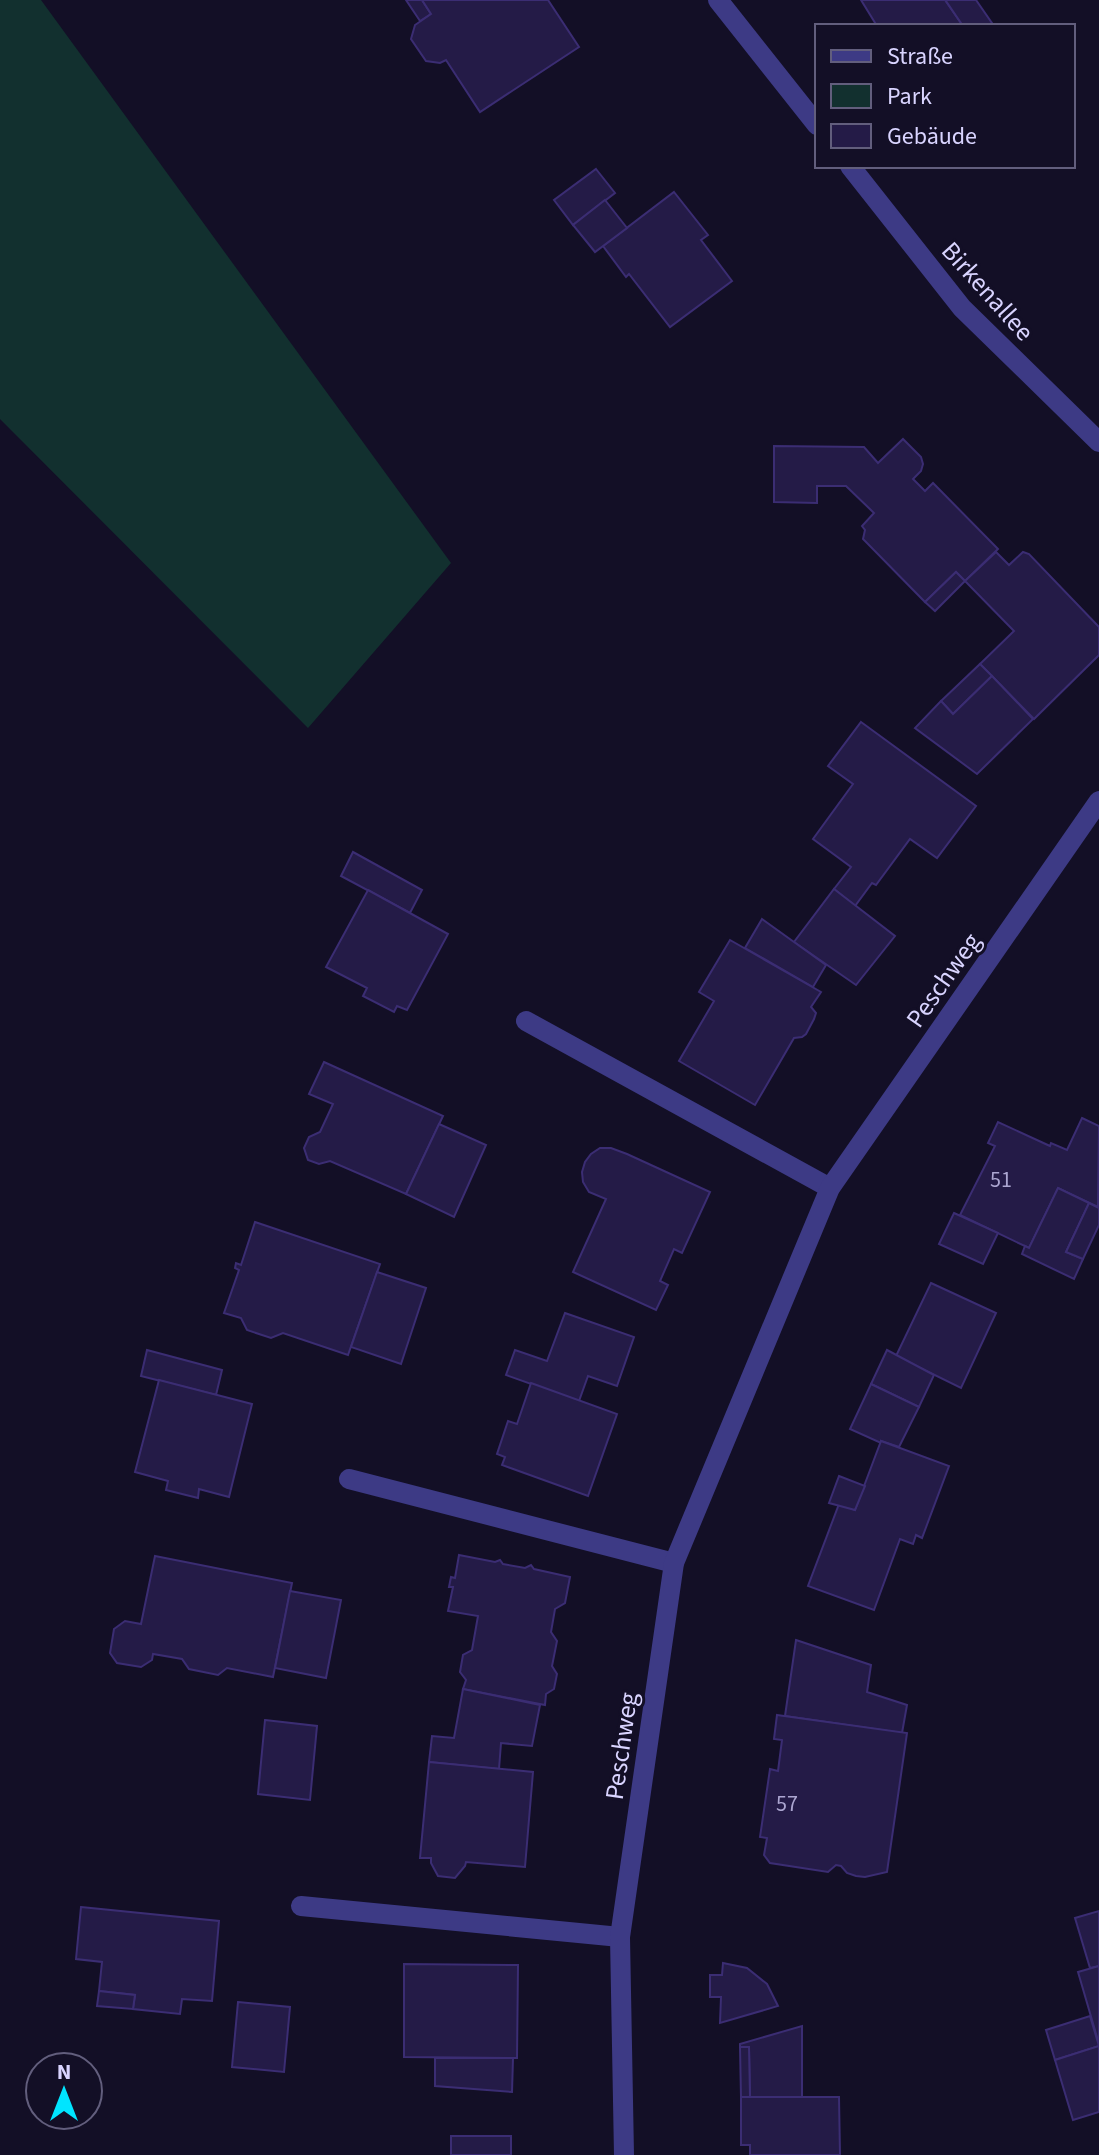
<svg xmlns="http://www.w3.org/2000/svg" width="1099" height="2155" font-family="'Source Sans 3',sans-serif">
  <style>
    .green { fill: #12302f }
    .building { fill: #241b47; stroke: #3b2d73; stroke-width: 2 }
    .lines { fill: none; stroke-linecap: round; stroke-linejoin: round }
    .minor { stroke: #3d3a85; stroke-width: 20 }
    .tertiary { stroke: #3d3a85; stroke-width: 20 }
    .labels { text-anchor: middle; stroke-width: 6; stroke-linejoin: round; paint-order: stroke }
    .number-label { font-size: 22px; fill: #aca6d1 }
    .street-label { font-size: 26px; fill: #d9d4ff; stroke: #130f26 }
  </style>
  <rect width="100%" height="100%" fill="#130f26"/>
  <path class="green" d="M0,0H41L451,563L308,728L0,419Z"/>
  <g class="building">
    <path d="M406,0H422L431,14L420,21Z"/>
    <path d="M422,0H548L579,47L480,112L446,60L440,63L426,61L411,39L415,25L431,14Z"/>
    <path d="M861,0H945L963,26H877Z"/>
    <path d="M947,0H976L994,26H963L946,1Z"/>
    <path d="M596,169L615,193L573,225L554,200Z"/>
    <path d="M674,192L708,235L701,240L732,281L670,327L629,274L626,277L603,246Z"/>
    <path d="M605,200L627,228L595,252L573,225Z"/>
    <path d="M903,439L921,457L923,464L921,471L913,479L925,491L933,483L998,549L965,581L956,572L925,602L863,539L865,530L862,526L874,513L846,486H817V503L774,502V446L864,447L878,463Z"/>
    <path d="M996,552L1009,565L1023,552L1029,554L1099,627V655L1034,719L980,664L1014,631L965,581Z"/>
    <path d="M956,572L965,581L935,611L925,602Z"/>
    <path d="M980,664L992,676L953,714L941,701Z"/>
    <path d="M992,676L1033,719L977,774L915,728L941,701L953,714Z"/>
    <path d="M861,722L976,806L937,858L910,839L876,885L872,883L855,906L834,889L851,867L813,839L853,784L828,766Z"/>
    <path d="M353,852L422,890L410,913L341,876Z"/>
    <path d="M834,889L895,936L856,985L794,942Z"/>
    <path d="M368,890L448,934L407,1010L397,1006L394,1012L363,996L367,988L326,967Z"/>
    <path d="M762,919L826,965L813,987L745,948Z"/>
    <path d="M730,940L821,992L811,1007L816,1013L814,1019L806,1034L802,1037L794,1038L755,1105L679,1061L714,1001L699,992Z"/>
    <path d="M324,1062L443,1116L406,1194L330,1161L319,1164L308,1160L304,1148L309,1137L320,1132L333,1104L309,1094Z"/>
    <path d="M1082,1118L1099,1126L1098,1207L1058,1188L1029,1248L960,1215L995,1146L988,1143L998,1122L1050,1146L1051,1143L1067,1150Z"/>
    <path d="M439,1124L486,1145L454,1217L406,1194Z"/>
    <path d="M600,1148H611L627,1154L710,1192L682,1253L674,1249L660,1281L668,1285L656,1310L573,1272L606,1199L589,1192L583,1182L582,1172L585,1162L591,1154Z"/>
    <path d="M1058,1188L1089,1203L1066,1252L1083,1259L1074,1279L1022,1254L1025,1246L1029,1248Z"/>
    <path d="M1089,1203L1099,1208V1225L1083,1259L1066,1252Z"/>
    <path d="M954,1213L998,1233L983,1264L939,1244Z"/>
    <path d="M255,1222L380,1264L348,1355L283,1333L271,1338L247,1330L241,1318L224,1313L239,1270L235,1268L236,1263L241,1265Z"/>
    <path d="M377,1272L426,1288L401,1364L351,1347Z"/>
    <path d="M931,1283L996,1313L961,1388L896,1356Z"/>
    <path d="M565,1313L634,1337L617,1386L588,1376L579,1401L506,1375L515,1350L547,1361Z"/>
    <path d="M147,1350L222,1370L216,1395L141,1376Z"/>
    <path d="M887,1350L934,1375L919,1407L871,1384Z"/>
    <path d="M159,1380L252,1404L229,1497L199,1489L198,1498L166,1490L168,1481L135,1472Z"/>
    <path d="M531,1383L617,1414L588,1496L502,1465L505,1457L497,1454L508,1421L517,1424Z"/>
    <path d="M871,1384L919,1407L899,1447L881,1441V1443L850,1429Z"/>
    <path d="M881,1441L949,1466L922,1538L916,1535L913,1544L900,1539L874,1610L808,1586L839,1504L855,1510Z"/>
    <path d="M839,1476L865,1486L855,1510L829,1503Z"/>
    <path d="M459,1555L495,1562L500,1560L503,1564L525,1568L531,1565L534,1569L570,1577L565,1603L555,1609L551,1632L557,1641L552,1666L557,1674L554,1689L546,1694L545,1705L463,1689L466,1680L460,1672L463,1655L472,1650L478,1616L448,1611L453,1587H449L451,1577L455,1578Z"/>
    <path d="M155,1556L292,1583L273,1677L227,1668L218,1675L189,1669L182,1659L153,1654L152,1660L141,1667L117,1663L110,1653L114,1629L125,1621L141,1624Z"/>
    <path d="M290,1591L341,1600L326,1678L275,1668Z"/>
    <path d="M796,1640L871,1665L867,1692L907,1705L902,1733L785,1716Z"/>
    <path d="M463,1689L540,1705L532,1746L501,1743L499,1769L429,1762L432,1736L454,1738Z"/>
    <path d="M777,1715L907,1733L887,1872L865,1877L856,1876L847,1873L841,1866L836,1865L828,1872L770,1863L764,1855L767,1838L760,1837L770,1769L778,1771L782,1740L774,1739Z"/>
    <path d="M265,1720L317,1726L310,1800L258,1794Z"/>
    <path d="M429,1762L533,1772L525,1867L466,1862L465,1866L455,1878L438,1876L431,1863V1858H420Z"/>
    <path d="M81,1907L219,1921L212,2001L182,1999L180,2014L133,2009L135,1995L99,1991L102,1962L76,1959Z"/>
    <path d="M1099,1911V1966L1090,1968L1075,1918Z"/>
    <path d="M723,1963L747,1968L767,1984L778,2006L720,2023L721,1997H710V1975H722Z"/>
    <path d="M404,1964L518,1965L517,2058L404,2057Z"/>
    <path d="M1099,1966V2044L1078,1972Z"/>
    <path d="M99,1991L135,1995L133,2009L97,2006Z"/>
    <path d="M238,2002L290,2007L284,2072L232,2067Z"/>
    <path d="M1090,2016L1099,2046L1055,2060L1046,2030Z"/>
    <path d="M802,2026V2097H750L749,2047H740V2044Z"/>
    <path d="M1099,2046V2112L1073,2120L1055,2060Z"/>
    <path d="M740,2047H749L750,2097H741Z"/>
    <path d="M435,2058H513L512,2092L435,2086Z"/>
    <path d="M741,2097H839L840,2155H750V2145H741Z"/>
    <rect x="451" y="2136" width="60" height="19"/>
  </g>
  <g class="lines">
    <g class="minor">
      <path d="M526,1021L830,1188"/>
      <path d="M349,1479L674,1563"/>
      <path d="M301,1906L620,1937"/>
      <path d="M624,2155L620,1937L674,1563L830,1188L1099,801"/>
    </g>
    <g class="tertiary">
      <path d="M718,0L817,125"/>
      <path d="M850,166L962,308L1099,442"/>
    </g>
  </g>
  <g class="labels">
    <g class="number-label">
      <text x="1001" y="1187">51</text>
      <text x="787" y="1811">57</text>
    </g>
    <g class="street-label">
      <text transform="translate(988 291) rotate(48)" y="9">Birkenallee</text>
      <text transform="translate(943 980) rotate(-55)" y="9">Peschweg</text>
      <text transform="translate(621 1746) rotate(-82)" y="9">Peschweg</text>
    </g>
  </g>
  <rect x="815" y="24" width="260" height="144" fill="#130f26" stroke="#625e7d" stroke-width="2"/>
  <rect x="831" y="50" width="40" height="12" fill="#3d3a85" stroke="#625e7d" stroke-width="2"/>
  <text x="887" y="64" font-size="24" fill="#d9d4ff">Straße</text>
  <rect x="831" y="84" width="40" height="24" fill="#12302f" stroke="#625e7d" stroke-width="2"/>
  <text x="887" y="104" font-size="24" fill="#d9d4ff">Park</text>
  <rect x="831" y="124" width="40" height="24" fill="#241b47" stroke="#625e7d" stroke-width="2"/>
  <text x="887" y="144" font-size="24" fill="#d9d4ff">Gebäude</text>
  <g transform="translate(64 2091)"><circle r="38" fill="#130f26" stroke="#625e7d" stroke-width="2"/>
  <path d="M0-6L14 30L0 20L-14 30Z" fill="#00e5ff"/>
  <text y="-12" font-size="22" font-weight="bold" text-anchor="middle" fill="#d9d4ff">N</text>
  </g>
</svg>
